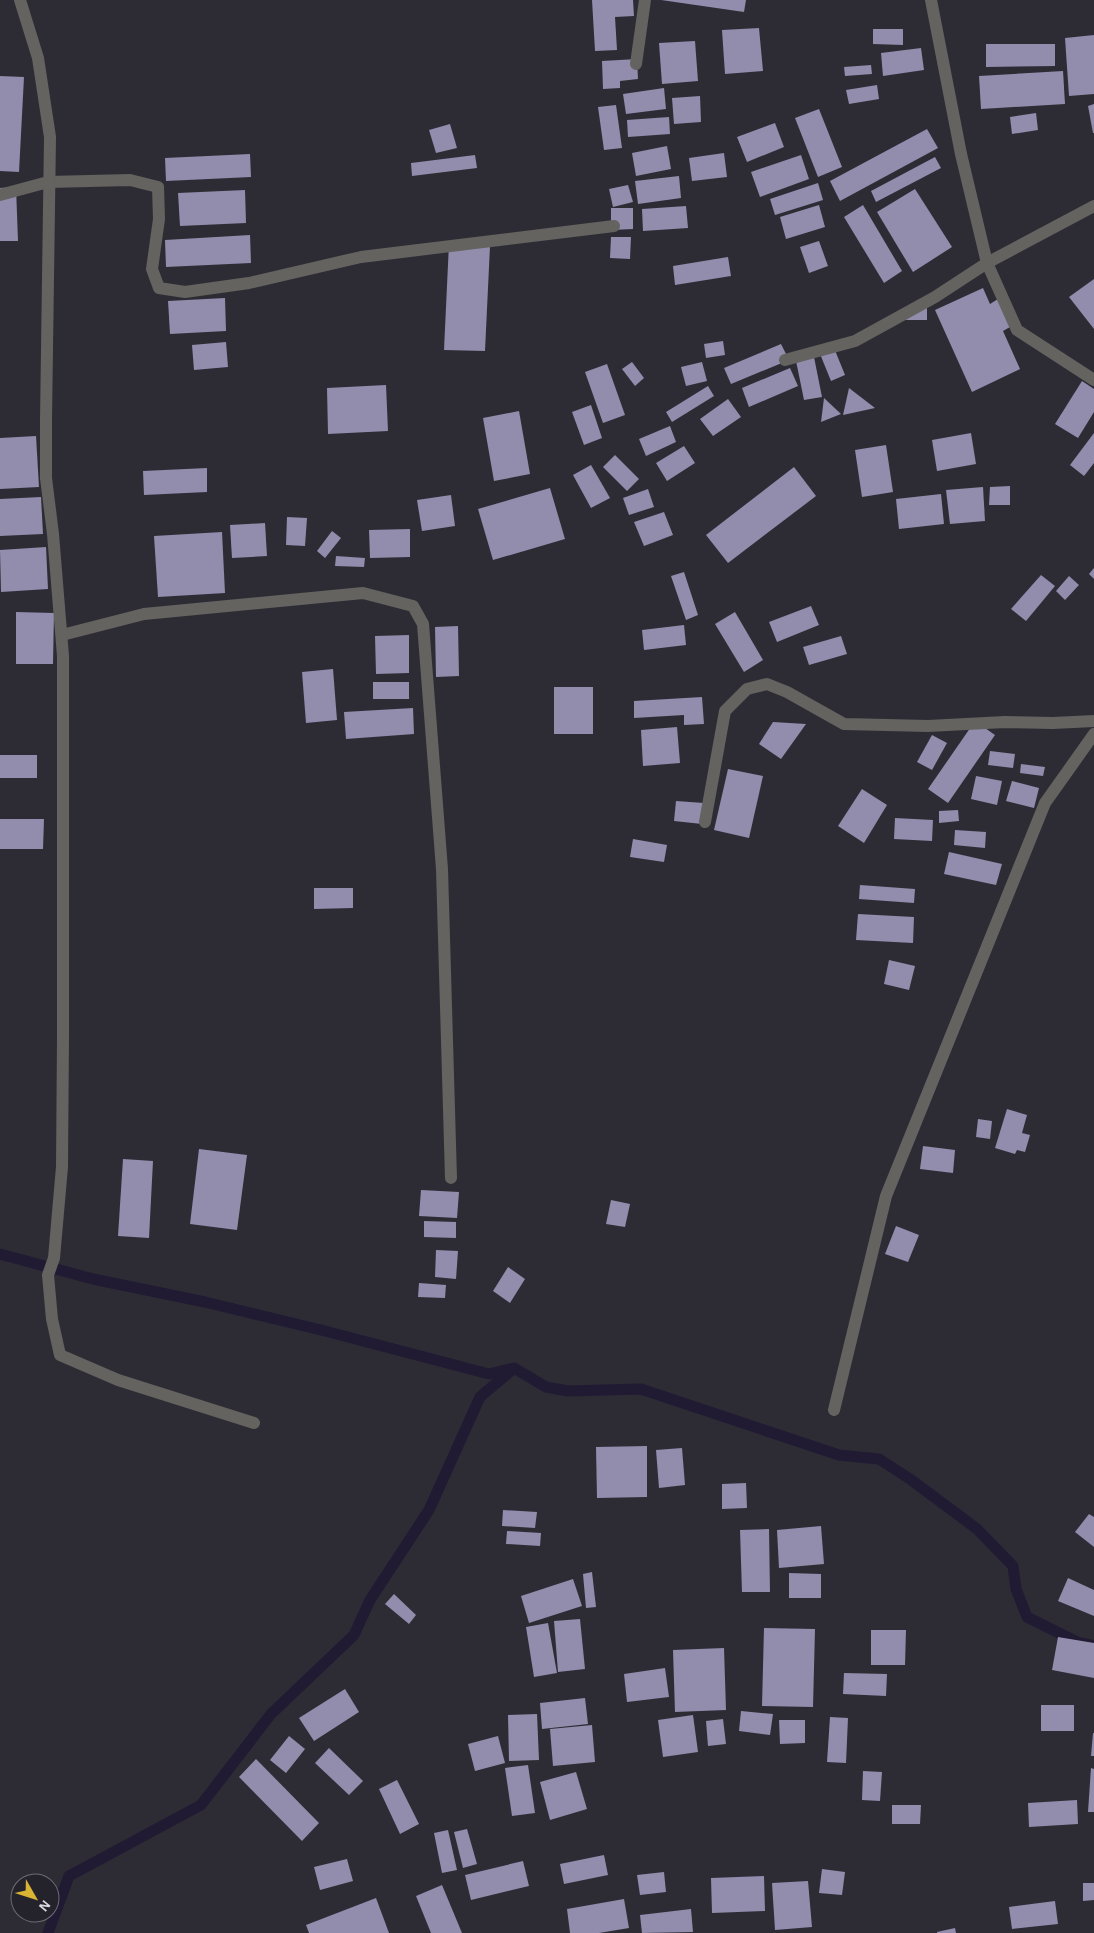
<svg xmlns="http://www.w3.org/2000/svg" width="1094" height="1933" font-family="'Alegreya Sans',sans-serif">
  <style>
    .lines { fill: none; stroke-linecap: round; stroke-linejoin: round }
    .stream { stroke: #201a33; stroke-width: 11 }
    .building { fill: #928cad }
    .service { stroke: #64635f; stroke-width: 12 }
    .minor { stroke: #64635f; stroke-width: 12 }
  </style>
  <rect width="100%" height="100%" fill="#2d2c35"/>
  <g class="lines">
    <g class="stream">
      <path d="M0,1254L93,1279L205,1302L325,1331L489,1374L514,1368L546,1387L568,1391L641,1389L839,1455L879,1459L910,1479L977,1529L1013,1566L1016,1589L1027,1617L1077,1642L1094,1646"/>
      <path d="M48,1933L69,1876L201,1805L271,1714L354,1635L370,1600L429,1510L480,1397L513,1369"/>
    </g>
  </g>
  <g class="building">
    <path d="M592,0H633L634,16L615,17L617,50L595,51Z"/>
    <path d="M661,0H746L744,12Z"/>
    <path d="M759,28L763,71L725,74L722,30Z"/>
    <path d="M873,29H903V45L873,44Z"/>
    <path d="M1094,35V94L1069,96L1065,38Z"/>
    <path d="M695,41L698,81L662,84L659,43Z"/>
    <path d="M986,44H1055V66L986,67Z"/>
    <path d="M921,48L924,70L883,76L881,53Z"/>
    <path d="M637,59L638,79L620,81V88L603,89L602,61Z"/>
    <path d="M871,65L872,74L845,76L844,67Z"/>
    <path d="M1063,71L1065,104L981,109L979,76Z"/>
    <path d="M0,76L24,77L19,172L0,171Z"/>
    <path d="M877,85L879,99L849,104L846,90Z"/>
    <path d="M664,88L666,109L626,114L623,94Z"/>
    <path d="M700,96L701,122L674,124L672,98Z"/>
    <path d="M1094,104V133H1093L1088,106Z"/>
    <path d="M616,105L622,148L604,150L598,107Z"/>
    <path d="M819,109L842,167L818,177L795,118Z"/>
    <path d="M1036,113L1038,130L1012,134L1010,117Z"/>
    <path d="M669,117L670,134L628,137L627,120Z"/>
    <path d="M775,123L784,147L747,162L737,137Z"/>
    <path d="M450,124L457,148L436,153L429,130Z"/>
    <path d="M927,129L938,148L840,201L830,181Z"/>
    <path d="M667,146L671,169L636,176L632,153Z"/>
    <path d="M724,153L727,177L692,181L689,158Z"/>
    <path d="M250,154L251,177L166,181L165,158Z"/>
    <path d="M475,155L477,168L412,176L411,163Z"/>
    <path d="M801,155L809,179L760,197L751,172Z"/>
    <path d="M935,157L941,168L876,202L871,191Z"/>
    <path d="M679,176L681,198L638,204L635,181Z"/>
    <path d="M818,183L823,200L775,215L770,199Z"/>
    <path d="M628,185L633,202L613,207L609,189Z"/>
    <path d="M16,187L18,241H0V188Z"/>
    <path d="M915,189L952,247L913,272L877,212Z"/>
    <path d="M245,190L246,223L180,226L178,193Z"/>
    <path d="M819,205L825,227L786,239L780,217Z"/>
    <path d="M863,205L902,271L884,283L844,217Z"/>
    <path d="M686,206L688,228L643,231L642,209Z"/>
    <path d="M611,208H633V229L611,230Z"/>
    <path d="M250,235L251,263L166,267L165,240Z"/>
    <path d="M611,237H631L630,259L610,258Z"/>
    <path d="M819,241L828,266L809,273L800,247Z"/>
    <path d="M449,243L490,246L485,351L444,350Z"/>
    <path d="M728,257L731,276L675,285L673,266Z"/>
    <path d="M1094,279V329L1069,297Z"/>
    <path d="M983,288L990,304L998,299L1010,327L1003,331L1020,369L972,392L935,310Z"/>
    <path d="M225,298L226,331L170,334L168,301Z"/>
    <path d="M927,308V320H906V309Z"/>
    <path d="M723,341L725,355L706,358L704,344Z"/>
    <path d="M226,342L228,367L194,370L192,345Z"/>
    <path d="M832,343L845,375L831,381L818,349Z"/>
    <path d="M781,344L789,360L731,384L724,368Z"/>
    <path d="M813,352L822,397L804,400L795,356Z"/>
    <path d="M632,362L644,378L635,386L622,369Z"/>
    <path d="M702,362L707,381L686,386L681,367Z"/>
    <path d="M607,364L625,415L603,423L585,372Z"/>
    <path d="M790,368L798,386L749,407L742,388Z"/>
    <path d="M1082,381L1094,389V412L1078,438L1055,424Z"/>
    <path d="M386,385L388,431L328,434L327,388Z"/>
    <path d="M708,386L714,396L672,422L666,412Z"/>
    <path d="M849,388L875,408L843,415Z"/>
    <path d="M824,398L841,414L821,422Z"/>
    <path d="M728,399L741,417L713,436L700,419Z"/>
    <path d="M591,405L602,438L584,445L572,412Z"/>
    <path d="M519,411L530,474L494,481L483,418Z"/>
    <path d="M670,426L676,442L646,456L639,439Z"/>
    <path d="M971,433L976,464L937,471L932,440Z"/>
    <path d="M1094,433V463L1084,476L1070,465Z"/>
    <path d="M36,436L39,487L0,489V438Z"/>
    <path d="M886,445L893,492L862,497L855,450Z"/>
    <path d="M684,446L695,463L667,481L656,463Z"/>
    <path d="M615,455L639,479L627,491L603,467Z"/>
    <path d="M591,465L610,498L591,508L573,475Z"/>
    <path d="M794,467L816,496L728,563L706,535Z"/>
    <path d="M207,468V492L144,495L143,471Z"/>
    <path d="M1010,486V505H989L990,487Z"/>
    <path d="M983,487L985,521L950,524L946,490Z"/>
    <path d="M550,488L565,539L493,560L478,509Z"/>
    <path d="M648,489L654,507L629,515L623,498Z"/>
    <path d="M941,494L944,524L899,529L896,499Z"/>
    <path d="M451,495L455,526L422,531L417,500Z"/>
    <path d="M41,497L43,534L0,536V499Z"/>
    <path d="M664,512L673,535L644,546L634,522Z"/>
    <path d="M287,517L307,518L305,546L286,545Z"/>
    <path d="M265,523L267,556L232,558L230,525Z"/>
    <path d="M410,529V557L370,558L369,530Z"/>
    <path d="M332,531L341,538L325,558L317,551Z"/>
    <path d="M222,532L225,593L158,597L154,536Z"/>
    <path d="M46,547L48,589L1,592L0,550Z"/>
    <path d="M336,556L365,558L364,567L335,566Z"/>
    <path d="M1094,568V579L1089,574Z"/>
    <path d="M684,572L698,615L686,620L671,576Z"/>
    <path d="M1041,575L1055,586L1026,621L1011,609Z"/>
    <path d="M1069,576L1079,585L1065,600L1056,591Z"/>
    <path d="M811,606L819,625L777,642L769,622Z"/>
    <path d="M16,612L54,613L53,664H16Z"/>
    <path d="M735,612L763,660L744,672L715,624Z"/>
    <path d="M684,625L686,645L644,650L642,630Z"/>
    <path d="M458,626L459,676L436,677L435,627Z"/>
    <path d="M409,635V673L376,674L375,636Z"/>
    <path d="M841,636L847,654L809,665L803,647Z"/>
    <path d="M333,669L337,720L306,723L302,672Z"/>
    <rect x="373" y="682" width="36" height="17"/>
    <rect x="554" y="687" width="39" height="47"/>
    <path d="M702,697L704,724L684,725V715L634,718V701Z"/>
    <path d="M413,708L414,734L346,739L344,712Z"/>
    <path d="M975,721L995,735L948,803L928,789Z"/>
    <path d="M773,722L806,724L781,759L759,744Z"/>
    <path d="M677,727L680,763L643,766L641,730Z"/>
    <path d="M932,735L947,743L932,770L917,762Z"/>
    <path d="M990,751L1015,754L1013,768L988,765Z"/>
    <rect x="0" y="755" width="37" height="23"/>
    <path d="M1021,764L1045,767L1043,776L1020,773Z"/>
    <path d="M728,769L763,776L749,838L714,830Z"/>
    <path d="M976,776L1002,781L997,805L971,799Z"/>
    <path d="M1012,781L1039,788L1034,808L1006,801Z"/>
    <path d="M862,789L887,805L864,843L838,826Z"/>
    <path d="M676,801L704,803L702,824L674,821Z"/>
    <path d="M958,810L959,821L939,823V811Z"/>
    <path d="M895,818L933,820L932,841L894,839Z"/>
    <path d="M0,819H44L43,849H0Z"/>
    <path d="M955,830L986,832L985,848L954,845Z"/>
    <path d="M633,839L667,845L664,862L630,857Z"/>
    <path d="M949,852L1002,864L996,885L944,874Z"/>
    <path d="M860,885L915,889L914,903L859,899Z"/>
    <path d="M314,888H353V908L314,909Z"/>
    <path d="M858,914L914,917L913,943L856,940Z"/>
    <path d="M889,960L915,966L909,990L884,984Z"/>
    <path d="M1007,1109L1027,1115L1022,1133L1030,1135L1025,1152L1017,1150L1015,1154L995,1148Z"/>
    <path d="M978,1119L992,1121L990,1139L976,1137Z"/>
    <path d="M923,1146L955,1150L953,1173L920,1169Z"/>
    <path d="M199,1149L247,1155L237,1230L190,1224Z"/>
    <path d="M123,1159L153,1161L149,1238L118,1236Z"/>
    <path d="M421,1190L459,1192L457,1218L419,1216Z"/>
    <path d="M611,1200L630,1204L625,1227L606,1224Z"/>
    <path d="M424,1221L456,1222V1238L424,1237Z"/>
    <path d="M896,1226L919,1235L908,1262L885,1254Z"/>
    <path d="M436,1250L458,1251L456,1279L435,1277Z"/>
    <path d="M508,1267L525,1279L510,1303L493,1291Z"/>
    <path d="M419,1283L446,1285L445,1298L418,1297Z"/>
    <path d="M647,1446V1497L597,1498L596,1447Z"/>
    <path d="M682,1448L685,1485L659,1488L656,1450Z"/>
    <path d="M746,1483L747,1508L722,1509V1484Z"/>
    <path d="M503,1510L537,1512L535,1528L502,1526Z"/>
    <path d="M1089,1514L1094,1517V1547L1075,1532Z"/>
    <path d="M821,1526L824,1564L779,1568L777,1530Z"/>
    <path d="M769,1529L770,1592H742L740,1530Z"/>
    <path d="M507,1531L541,1533L540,1546L506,1544Z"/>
    <path d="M592,1572L596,1607L586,1608L583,1574Z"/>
    <path d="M789,1573L821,1574V1598H789Z"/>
    <path d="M1068,1578L1094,1590V1616L1058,1601Z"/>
    <path d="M573,1579L582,1606L529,1623L521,1596Z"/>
    <path d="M394,1594L416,1615L409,1624L385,1604Z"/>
    <path d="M580,1619L585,1669L558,1672L554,1621Z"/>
    <path d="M548,1623L557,1673L534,1677L526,1627Z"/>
    <path d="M764,1628L815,1629L813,1707L762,1706Z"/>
    <path d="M871,1630H906L905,1665H871Z"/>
    <path d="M1058,1637L1094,1643V1678L1052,1670Z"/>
    <path d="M724,1648L726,1710L675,1712L673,1650Z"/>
    <path d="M665,1668L669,1697L627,1702L624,1674Z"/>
    <path d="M844,1673L887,1674L886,1696L843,1694Z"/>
    <path d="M345,1689L359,1712L314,1741L299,1718Z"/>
    <path d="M585,1698L588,1724L542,1729L540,1703Z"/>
    <rect x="1041" y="1705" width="33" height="26"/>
    <path d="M741,1711L773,1714L770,1735L739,1731Z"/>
    <path d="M537,1714L539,1760L509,1761L508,1715Z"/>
    <path d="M693,1715L698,1752L663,1757L658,1720Z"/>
    <path d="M830,1717L848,1718L846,1763L827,1762Z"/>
    <path d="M723,1719L726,1744L708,1746L706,1721Z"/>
    <path d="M779,1720H805V1743L780,1744Z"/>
    <path d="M592,1725L595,1762L553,1766L550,1729Z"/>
    <path d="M1093,1733H1094V1756H1091Z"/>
    <path d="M289,1736L305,1749L286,1773L270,1760Z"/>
    <path d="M498,1736L505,1763L475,1771L468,1744Z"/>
    <path d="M329,1748L363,1781L349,1795L315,1763Z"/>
    <path d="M256,1759L319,1823L302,1841L239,1777Z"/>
    <path d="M528,1765L535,1813L512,1816L505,1768Z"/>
    <path d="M1091,1768L1094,1769V1812H1088Z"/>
    <path d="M863,1771L882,1772L880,1801L862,1800Z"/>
    <path d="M576,1772L587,1809L550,1820L540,1782Z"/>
    <path d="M397,1780L419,1824L400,1834L379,1789Z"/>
    <path d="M1077,1800L1078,1824L1029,1827L1028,1803Z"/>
    <path d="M892,1805H921L920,1824H892Z"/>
    <path d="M467,1829L477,1864L463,1868L454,1832Z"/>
    <path d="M448,1830L457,1870L442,1873L434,1833Z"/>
    <path d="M604,1855L608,1875L564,1884L560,1864Z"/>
    <path d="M347,1859L353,1881L320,1890L314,1867Z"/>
    <path d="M523,1861L529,1886L471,1900L465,1875Z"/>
    <path d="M822,1869L845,1872L842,1895L819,1893Z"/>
    <path d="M664,1872L666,1892L640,1895L637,1875Z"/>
    <path d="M764,1876L765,1911L712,1913L711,1878Z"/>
    <path d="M808,1881L812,1927L775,1930L772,1883Z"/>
    <path d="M1083,1883H1094V1900L1083,1901Z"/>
    <path d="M442,1885L462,1933H431L416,1896Z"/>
    <path d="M376,1898L389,1933H309L306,1925Z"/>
    <path d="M624,1899L629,1928L599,1933H570L567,1909Z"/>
    <path d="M1055,1901L1058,1924L1012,1929L1009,1907Z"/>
    <path d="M691,1909L693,1932L642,1933L640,1915Z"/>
    <path d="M955,1928L956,1933H937V1932Z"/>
  </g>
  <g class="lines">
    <g class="service">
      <path d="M0,195L48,182L130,180L158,187L159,219L152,269L159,288L185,292L249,283L361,257L614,226"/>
      <path d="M62,635L144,614L363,593L413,606L423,624L442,869L451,1178"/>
    </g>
    <g class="minor">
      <path d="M20,0L38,58L50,137L46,420V478L53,534L63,656V1038L62,1167L54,1258L48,1275L52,1319L60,1355L118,1380L254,1423"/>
      <path d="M636,64L645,0"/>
      <path d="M1094,206L987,263L1017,330L1094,380"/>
      <path d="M785,360L855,341L935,297L987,263L961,154L931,0"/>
      <path d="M705,822L725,711L747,689L767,684L787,692L844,724L928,726L1005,722L1053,723L1094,721"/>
      <path d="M834,1410L886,1196L1045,803L1094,734"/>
    </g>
  </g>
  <g transform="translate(35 1898) rotate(129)"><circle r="24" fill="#24222b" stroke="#6d6b73"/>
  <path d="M0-4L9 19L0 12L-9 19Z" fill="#d9b334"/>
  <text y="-8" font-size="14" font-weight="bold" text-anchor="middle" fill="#dad9df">N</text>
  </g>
</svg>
